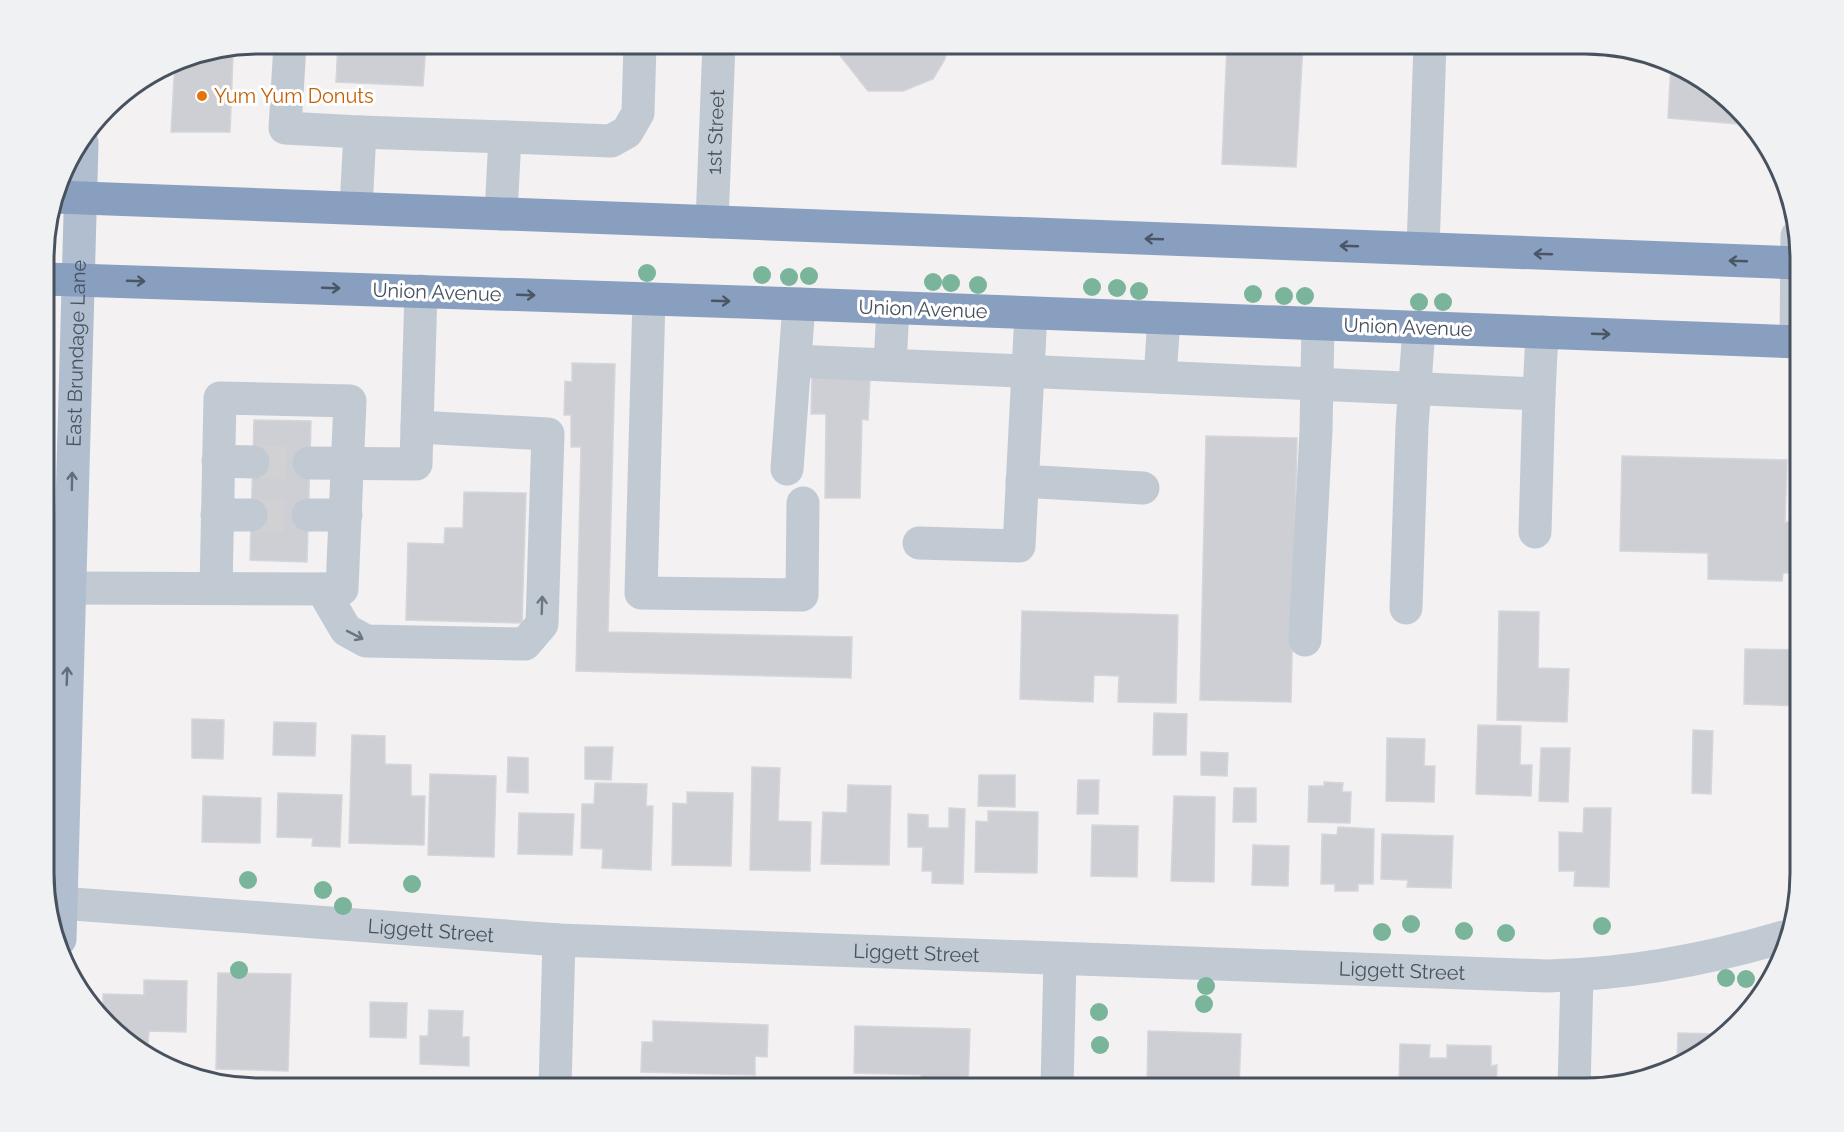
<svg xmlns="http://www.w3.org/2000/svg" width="1844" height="1132" font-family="Raleway,sans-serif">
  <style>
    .building { fill: #cdcfd5; stroke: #d5d6dc; stroke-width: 1.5 }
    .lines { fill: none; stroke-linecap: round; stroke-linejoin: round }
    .minor-tunnel { stroke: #d1d1d4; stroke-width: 33; stroke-dasharray: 33 16; stroke-linecap: butt }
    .minor { stroke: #c1cad2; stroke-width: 33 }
    .major { stroke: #b0bed0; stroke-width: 33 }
    .highway { stroke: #889fc0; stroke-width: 33 }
    .tree { fill: #79b49b }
    .oneway { stroke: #4b5664 }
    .oneway2 { stroke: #626d7b }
    .oneway3 { stroke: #6c7682 }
    .food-dot { fill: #e8710a; stroke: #fff; stroke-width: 2 }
    .labels { text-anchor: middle; stroke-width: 6; stroke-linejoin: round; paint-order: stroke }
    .food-label { font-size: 20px; fill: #c56008; stroke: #fff; text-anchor: start }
    .street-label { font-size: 20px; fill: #48525f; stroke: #fff }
    .rim { fill: none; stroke: #48525f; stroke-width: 3 }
  </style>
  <rect width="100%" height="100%" fill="#f3f1f1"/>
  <g class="building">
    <path d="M338,44H426L423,86L336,82Z"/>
    <path d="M831,44H947L945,59L933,79L903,91H868Z"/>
    <path d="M1227,44H1303L1296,167L1222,164Z"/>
    <path d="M202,55L233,56L230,132H171L175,61Z"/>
    <path d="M1671,63L1705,80L1737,114V124L1668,118Z"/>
    <path d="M572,363L615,364L608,632L852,637L851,678L576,671L581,447H571V415H564L565,381L572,382Z"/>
    <path d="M812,377L870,379L868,420L862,419L860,498H825L826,414H811Z"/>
    <path d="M254,420L311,421L307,562L250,560Z"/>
    <path d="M1206,436L1297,438L1291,702L1200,700Z"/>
    <path d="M1622,456L1787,460L1785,522H1800V573H1783L1782,581L1708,579V553L1620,551Z"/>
    <path d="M464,492L526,493L522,623L406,620L408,543L444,544L445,528H463Z"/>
    <path d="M1022,611L1178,615L1176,703L1118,702L1119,676L1094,675L1093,702L1020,699Z"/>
    <path d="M1499,611L1539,612L1538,668L1569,669L1567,722L1497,720Z"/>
    <path d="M1745,649L1800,650V706L1744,704Z"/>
    <path d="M1154,713L1187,714L1186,755H1153Z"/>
    <path d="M192,719L224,720L223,759L192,758Z"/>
    <path d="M274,722L316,723L315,756L273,755Z"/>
    <path d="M1478,725L1521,726L1520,765H1532L1531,796L1476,794Z"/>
    <path d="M1693,730L1713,731L1711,794L1692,793Z"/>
    <path d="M352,735L385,736V764L411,765V796H425L424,845L349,843Z"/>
    <path d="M1387,738L1425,739L1424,766H1435L1434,802L1386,801Z"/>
    <path d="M585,747H613L611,780L585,779Z"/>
    <path d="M1541,748H1570L1568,802L1539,801Z"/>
    <path d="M1201,752L1228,753L1227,776L1201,775Z"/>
    <path d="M508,757L528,758V793L507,792Z"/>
    <path d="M752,767L780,768L778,821L811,822L810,871L750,870Z"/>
    <path d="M430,774L496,776L494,857L428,855Z"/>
    <path d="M979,775H1015V807L978,806Z"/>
    <path d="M1078,780H1099L1098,814H1077Z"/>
    <path d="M1324,782L1343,783L1342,792H1351L1350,823L1308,822L1309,786H1324Z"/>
    <path d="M595,783L647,784L646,806H653L651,870L602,868L603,849L581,848L582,804H594Z"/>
    <path d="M848,785L891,786L889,865L821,864L823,812L847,813Z"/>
    <path d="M1234,788H1256V822H1233Z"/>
    <path d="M687,792L733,793L731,866L672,865L673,803L687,804Z"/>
    <path d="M278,793L342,795L340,847L312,846L313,838L277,837Z"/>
    <path d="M203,796L261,798L260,843L202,842Z"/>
    <path d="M1174,796L1215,797L1214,882L1171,881Z"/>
    <path d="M949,808L965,809L963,884L932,883V871H922L923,847H908V814L928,815V828H949Z"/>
    <path d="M1584,808H1611L1609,887L1574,886L1575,871H1559V832L1583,833Z"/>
    <path d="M988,811L1038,812L1037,873L975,872L976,821L988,822Z"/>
    <path d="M519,813L574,814L572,855L518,854Z"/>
    <path d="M1092,825L1138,826L1137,877L1091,876Z"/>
    <path d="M1338,827L1374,829L1373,884H1358V891H1335V884H1321L1322,834L1337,835Z"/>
    <path d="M1382,834L1453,836L1451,888L1407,887L1408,880L1381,879Z"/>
    <path d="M1253,845L1289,846L1288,886L1252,885Z"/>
    <path d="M218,973L291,974L288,1071L216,1069Z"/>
    <path d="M144,980L187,981L186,1032L149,1031L148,1046H133L103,1016V994L144,995Z"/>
    <path d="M370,1002L407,1003L406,1038L370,1037Z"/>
    <path d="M429,1010L463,1011L462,1037H469V1066L420,1064V1036H428Z"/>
    <path d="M653,1021L768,1025L767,1057L755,1056V1075L641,1072L642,1042H653Z"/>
    <path d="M855,1026L970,1029L968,1088L920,1087L921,1075L854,1073Z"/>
    <path d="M1148,1031L1241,1034L1239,1088H1147Z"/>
    <path d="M1678,1033L1720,1034L1693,1060L1677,1064Z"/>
    <path d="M1400,1044L1430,1045L1429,1058H1447V1045L1491,1046V1066L1497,1065L1496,1086H1491V1088H1423V1084H1399Z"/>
    <path d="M427,1080L468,1081V1088H427Z"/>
    <path d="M637,1084L700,1085L699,1088H637Z"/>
  </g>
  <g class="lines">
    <g class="minor-tunnel">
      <path d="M253,462L309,463"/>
      <path d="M251,515H308"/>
    </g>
    <g class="minor">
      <path d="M290,44L285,128L360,132L356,208"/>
      <path d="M360,132L505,137L501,214"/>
      <path d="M505,137L611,141L627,132L638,113L640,44"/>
      <path id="s1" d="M712,222L719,44"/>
      <path d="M1423,249L1430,44"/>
      <path d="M649,299L641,593L802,595L803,503"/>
      <path d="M1796,342L1797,236"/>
      <path d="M795,361L1539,394L1535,532"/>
      <path d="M890,364L893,308"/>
      <path d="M1160,377L1164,318"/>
      <path d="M1539,394L1542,332"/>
      <path d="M218,461L253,462"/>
      <path d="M309,463L416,464L417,427"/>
      <path d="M787,469L799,304"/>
      <path d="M1022,481L1143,488"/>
      <path d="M217,515H251"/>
      <path d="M308,515H346"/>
      <path d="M919,543L1019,546L1031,313"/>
      <path d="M69,588L342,589L350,401L220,398L216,589"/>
      <path d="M322,589L346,630L366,641L525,644L542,624L548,434L417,427L421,291"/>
      <path d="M1406,608L1412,426L1419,328"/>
      <path d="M1305,640L1316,431L1318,324"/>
      <path id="s2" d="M46,902L559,940L1548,976C1628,974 1706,960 1783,937"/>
      <path d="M555,1088L559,940"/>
      <path d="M1057,1088L1060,959"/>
      <path d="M1574,1088L1577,976"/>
    </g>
    <path class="major" id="s3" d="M60,939L82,143"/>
    <g class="highway">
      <path d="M56,197L1800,263"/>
      <path d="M45,279L799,304L1800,342"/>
    </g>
  </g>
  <g class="tree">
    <circle cx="647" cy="273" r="9"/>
    <circle cx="762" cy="275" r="9"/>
    <circle cx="809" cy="276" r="9"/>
    <circle cx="789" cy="277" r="9"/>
    <circle cx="933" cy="282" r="9"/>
    <circle cx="951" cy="283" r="9"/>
    <circle cx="978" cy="285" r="9"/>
    <circle cx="1092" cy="287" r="9"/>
    <circle cx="1117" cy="288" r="9"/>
    <circle cx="1139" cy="291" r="9"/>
    <circle cx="1253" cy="294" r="9"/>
    <circle cx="1284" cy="296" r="9"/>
    <circle cx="1305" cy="296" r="9"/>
    <circle cx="1419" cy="302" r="9"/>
    <circle cx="1443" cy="302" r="9"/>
    <circle cx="248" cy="880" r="9"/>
    <circle cx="412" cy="884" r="9"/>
    <circle cx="323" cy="890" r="9"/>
    <circle cx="343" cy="906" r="9"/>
    <circle cx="1411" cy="924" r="9"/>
    <circle cx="1602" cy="926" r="9"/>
    <circle cx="1464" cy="931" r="9"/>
    <circle cx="1382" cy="932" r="9"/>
    <circle cx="1506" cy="933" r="9"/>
    <circle cx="239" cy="970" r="9"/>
    <circle cx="1726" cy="978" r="9"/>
    <circle cx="1746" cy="979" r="9"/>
    <circle cx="1206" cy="986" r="9"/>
    <circle cx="1204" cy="1004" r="9"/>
    <circle cx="1099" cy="1012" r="9"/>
    <circle cx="1100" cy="1045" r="9"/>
  </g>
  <defs><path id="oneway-shaft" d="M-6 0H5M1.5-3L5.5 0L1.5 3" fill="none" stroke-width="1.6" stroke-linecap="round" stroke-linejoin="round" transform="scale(1.5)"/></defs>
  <g class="oneway">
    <use href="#oneway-shaft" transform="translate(1154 239) rotate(-178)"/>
    <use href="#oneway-shaft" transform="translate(1349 246) rotate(-178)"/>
    <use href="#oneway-shaft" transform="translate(1543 254) rotate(-178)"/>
    <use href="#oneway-shaft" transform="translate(1738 261) rotate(-178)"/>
    <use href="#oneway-shaft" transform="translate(136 281) rotate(2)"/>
    <use href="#oneway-shaft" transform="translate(331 288) rotate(2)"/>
    <use href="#oneway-shaft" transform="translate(526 295) rotate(2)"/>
    <use href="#oneway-shaft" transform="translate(721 301) rotate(2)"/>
    <use href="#oneway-shaft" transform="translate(1601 334) rotate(2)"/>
  </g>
  <g class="oneway2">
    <use href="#oneway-shaft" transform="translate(72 481) rotate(-89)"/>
    <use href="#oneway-shaft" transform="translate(67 676) rotate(-88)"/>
  </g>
  <g class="oneway3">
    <use href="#oneway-shaft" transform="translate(542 605) rotate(-88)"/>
    <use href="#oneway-shaft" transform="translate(355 635) rotate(27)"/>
  </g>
  <circle class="food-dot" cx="202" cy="96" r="6"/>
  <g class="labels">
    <g class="food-label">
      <text x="214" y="103">Yum Yum Donuts</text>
    </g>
    <g class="street-label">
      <text dy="7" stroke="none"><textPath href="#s1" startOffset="90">1st Street</textPath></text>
      <text transform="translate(437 292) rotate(2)" y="7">Union Avenue</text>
      <text transform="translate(923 309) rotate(2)" y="7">Union Avenue</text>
      <text transform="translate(1408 327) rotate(2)" y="7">Union Avenue</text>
      <text dy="7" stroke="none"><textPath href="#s3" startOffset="586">East Brundage Lane</textPath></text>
      <text dy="7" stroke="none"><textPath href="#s2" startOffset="386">Liggett Street</textPath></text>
      <text dy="7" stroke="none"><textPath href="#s2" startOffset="872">Liggett Street</textPath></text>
      <text dy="7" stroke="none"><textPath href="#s2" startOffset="1358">Liggett Street</textPath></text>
    </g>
  </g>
  <path d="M0 0H1844V1132H0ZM259 54H1585A205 205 0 0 1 1790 259V873A205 205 0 0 1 1585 1078H259A205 205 0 0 1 54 873V259A205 205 0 0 1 259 54Z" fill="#f0f1f2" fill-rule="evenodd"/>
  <path class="rim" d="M259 54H1585A205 205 0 0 1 1790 259V873A205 205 0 0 1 1585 1078H259A205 205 0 0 1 54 873V259A205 205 0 0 1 259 54Z"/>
</svg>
